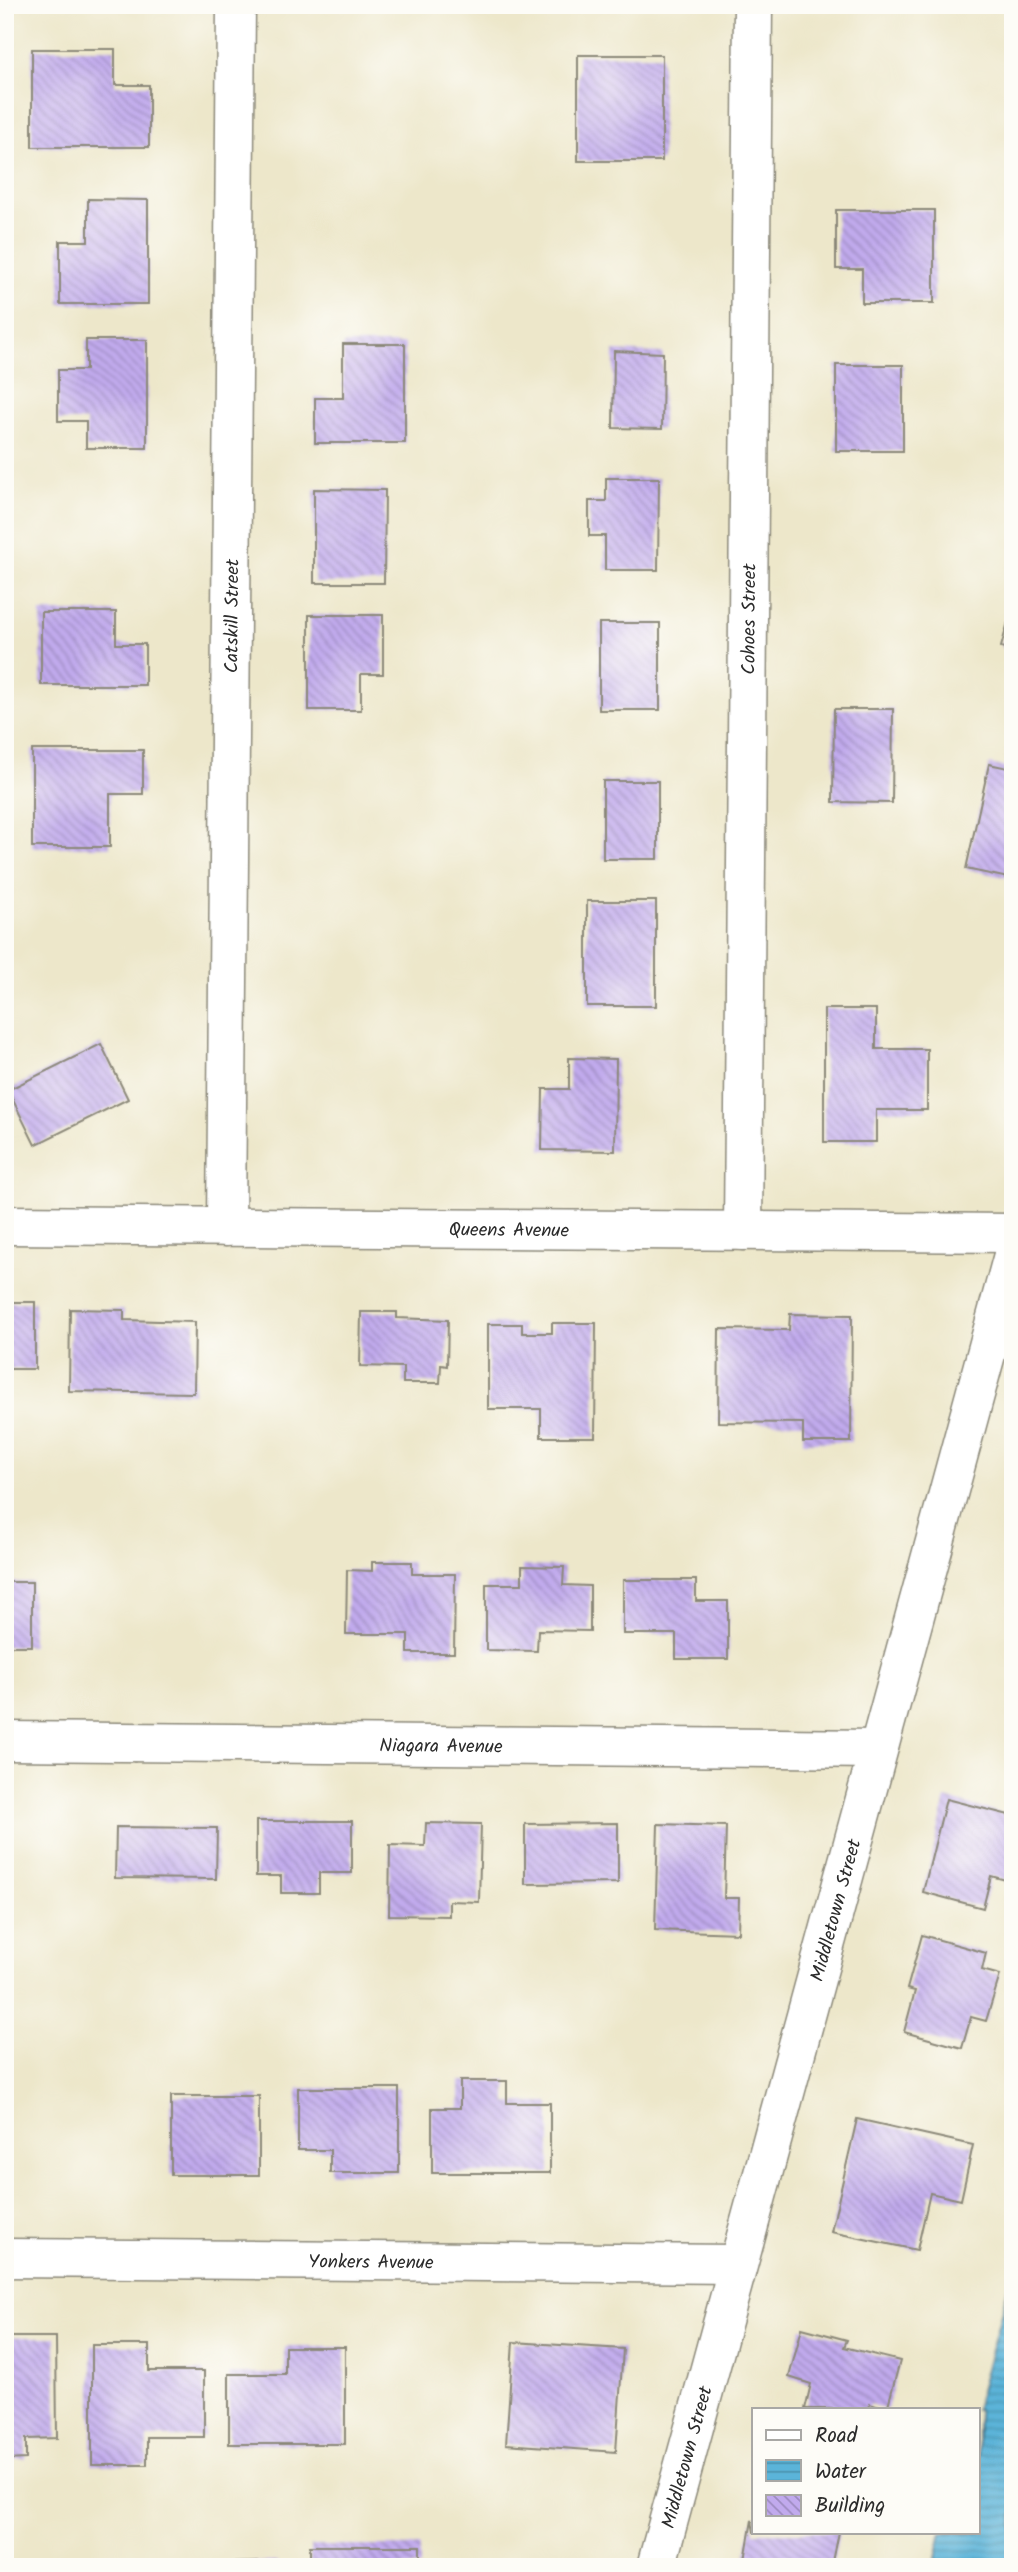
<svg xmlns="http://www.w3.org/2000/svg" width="1018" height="2572" font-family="Kalam,sans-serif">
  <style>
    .water { fill: url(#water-rules); stroke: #437082; stroke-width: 2 }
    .building { fill: url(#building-back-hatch) }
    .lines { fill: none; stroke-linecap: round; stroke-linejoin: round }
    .minor-casing { stroke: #8c897a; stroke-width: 41 }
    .minor { stroke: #fff; stroke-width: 38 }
    .labels { text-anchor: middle; stroke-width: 6; stroke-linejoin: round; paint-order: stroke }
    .street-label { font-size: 19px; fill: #2b2b2b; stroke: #fdfcf7 }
  </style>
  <defs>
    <pattern id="water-rules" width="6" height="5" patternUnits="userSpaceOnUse" patternTransform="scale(1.75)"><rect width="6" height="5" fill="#5bb4d9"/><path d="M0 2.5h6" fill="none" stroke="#4b93b0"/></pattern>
    <pattern id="building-back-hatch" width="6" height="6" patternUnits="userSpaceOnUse" patternTransform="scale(1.75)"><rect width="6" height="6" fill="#c1aaed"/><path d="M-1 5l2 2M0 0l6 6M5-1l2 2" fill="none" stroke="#9d8bc0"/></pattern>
  </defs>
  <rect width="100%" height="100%" fill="#fdfcf7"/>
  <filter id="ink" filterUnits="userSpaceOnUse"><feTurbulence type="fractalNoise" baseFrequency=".0143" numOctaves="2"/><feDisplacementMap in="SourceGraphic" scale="14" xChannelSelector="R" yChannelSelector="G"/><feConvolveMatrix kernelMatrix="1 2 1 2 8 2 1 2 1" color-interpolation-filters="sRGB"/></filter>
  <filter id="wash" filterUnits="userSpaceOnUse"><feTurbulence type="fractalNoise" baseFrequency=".00686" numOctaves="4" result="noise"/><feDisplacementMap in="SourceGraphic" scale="28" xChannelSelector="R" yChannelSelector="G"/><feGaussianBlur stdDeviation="1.57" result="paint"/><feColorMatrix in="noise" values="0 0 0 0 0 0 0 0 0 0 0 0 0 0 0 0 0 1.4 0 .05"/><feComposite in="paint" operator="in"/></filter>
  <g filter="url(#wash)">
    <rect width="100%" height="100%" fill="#ede7ca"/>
    <path class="water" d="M1013,2270V2567H934L942,2532H978V2409H975Z"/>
    <g id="blocks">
      <g class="building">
        <path d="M32,49H115V85H149V147H32Z"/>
        <rect x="578" y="55" width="84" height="106"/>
        <path d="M88,199L148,200V304H60V241H88Z"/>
        <path d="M836,210H934V303H862V269H836Z"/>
        <path d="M86,340H147V448H86V421H58V370H86Z"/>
        <path d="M343,344H405V443H315V398H343Z"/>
        <path d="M614,351L663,353L662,429L613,428Z"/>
        <rect x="836" y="365" width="67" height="86"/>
        <path d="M606,478H659L658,570H605V536H589V501H606Z"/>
        <path d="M314,489L385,490L384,583H314Z"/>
        <path d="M1012,608H1013V650L1001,647Z"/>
        <path d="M41,612H116V644H145V685H41Z"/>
        <path d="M309,615H383V674H361V710H309Z"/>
        <rect x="599" y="623" width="61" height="87"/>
        <path d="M834,709H893L892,803L833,802Z"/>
        <path d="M32,750H143V794H110V847H32Z"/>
        <path d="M989,764L1013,769V879L966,869Z"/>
        <rect x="603" y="781" width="55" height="78"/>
        <rect x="587" y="901" width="69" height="105"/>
        <path d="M824,1009H876V1049H927V1110H876V1142H824Z"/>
        <path d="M101,1044L128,1099L35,1145L8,1090Z"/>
        <path d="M569,1058L616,1059L615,1151L542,1150L543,1089H569Z"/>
        <rect x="5" y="1302" width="30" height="67"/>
        <path d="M70,1309L124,1310V1320L195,1322L194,1393L69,1391Z"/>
        <path d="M361,1312H397V1318L448,1320L447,1366L441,1365L440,1383H403V1367L360,1366Z"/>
        <path d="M790,1314L852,1315L851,1442H803V1423L718,1422L719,1329L789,1330Z"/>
        <path d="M552,1323H596L595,1437H541V1409H488V1324H522V1333H552Z"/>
        <path d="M372,1562H412V1574H455L454,1653H408V1634H346L347,1570L372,1571Z"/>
        <path d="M522,1566L564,1567L563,1585L590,1586V1631L538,1630L537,1651L486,1650V1584H522Z"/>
        <path d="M623,1580H696V1601H728V1659H676V1634H623Z"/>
        <rect x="5" y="1582" width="27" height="64"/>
        <path d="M946,1799L1013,1816V1882L991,1876L983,1908L923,1892Z"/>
        <path d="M256,1821H352V1873H319V1893H281V1876H256Z"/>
        <path d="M426,1823L481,1824L479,1902L449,1901V1916L389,1915L390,1845L425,1846Z"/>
        <path d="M618,1823V1883L525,1884V1824Z"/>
        <path d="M658,1824L726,1826L724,1898H739L738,1933L655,1930Z"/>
        <path d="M116,1827L217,1828L216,1879L115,1878Z"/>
        <path d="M922,1935L986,1953L982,1970L1000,1975L986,2021L971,2017L962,2048L904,2032L915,1991L907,1989Z"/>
        <path d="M460,2081H507V2103H550V2173H432V2108H460Z"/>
        <path d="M298,2088H399V2173H330V2150H298Z"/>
        <rect x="171" y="2096" width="88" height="79"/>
        <path d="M857,2119L973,2145L961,2200L930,2193L917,2250L831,2232Z"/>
        <path d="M802,2328L847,2340L844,2347L900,2361L887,2409L870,2404L869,2409H805L811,2384L789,2377Z"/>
        <path d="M5,2337H56L57,2438L26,2439V2459L5,2460Z"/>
        <path d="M513,2342L623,2349L616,2452L506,2444Z"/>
        <path d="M92,2345H149V2371H204V2437H147V2465H92Z"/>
        <path d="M285,2347H345V2444H229V2374H285Z"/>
        <path d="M752,2520L754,2532H839L832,2567H779L745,2560Z"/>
        <rect x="310" y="2546" width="110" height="21"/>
        <path d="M278,2562V2567H223V2563Z"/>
      </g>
    </g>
  </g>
  <g filter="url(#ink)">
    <use href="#blocks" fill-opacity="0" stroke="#8c897a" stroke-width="2"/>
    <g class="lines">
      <g class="minor-casing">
        <g id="minor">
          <path id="s1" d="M5,1225L1013,1233"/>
          <path id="s2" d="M226,1227L236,5"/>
          <path id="s3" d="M743,1231L753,5"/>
          <path id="s4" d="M5,1741L878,1749"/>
          <path id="s5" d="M5,2258L737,2264"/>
          <path id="s6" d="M656,2567L1013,1255"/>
        </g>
      </g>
      <use href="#minor" class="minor"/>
    </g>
  </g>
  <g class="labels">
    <g class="street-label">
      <text dy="7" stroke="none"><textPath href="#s2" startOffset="611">Catskill Street</textPath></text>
      <text dy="7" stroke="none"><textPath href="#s3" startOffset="612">Cohoes Street</textPath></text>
      <text dy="7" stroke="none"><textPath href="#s1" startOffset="504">Queens Avenue</textPath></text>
      <text dy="7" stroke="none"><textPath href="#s4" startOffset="436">Niagara Avenue</textPath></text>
      <text dy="7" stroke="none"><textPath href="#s6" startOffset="681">Middletown Street</textPath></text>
      <text dy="7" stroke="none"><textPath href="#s5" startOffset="366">Yonkers Avenue</textPath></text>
      <text dy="7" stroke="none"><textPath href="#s6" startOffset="114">Middletown Street</textPath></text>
    </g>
  </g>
  <rect width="1018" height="2572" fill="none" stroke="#fdfcf7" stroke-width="28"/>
  <rect x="752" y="2408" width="228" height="126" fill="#fdfcf7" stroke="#a9a8a5" stroke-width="2"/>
  <rect x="766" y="2430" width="35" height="10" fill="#ffffff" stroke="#a9a8a5" stroke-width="2"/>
  <text x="815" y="2442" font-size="21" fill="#2b2b2b">Road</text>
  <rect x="766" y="2460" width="35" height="21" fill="url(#water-rules)" stroke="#a9a8a5" stroke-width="2"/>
  <text x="815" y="2478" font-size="21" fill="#2b2b2b">Water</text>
  <rect x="766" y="2495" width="35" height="21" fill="url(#building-back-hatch)" stroke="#a9a8a5" stroke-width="2"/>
  <text x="815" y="2512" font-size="21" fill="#2b2b2b">Building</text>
</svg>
